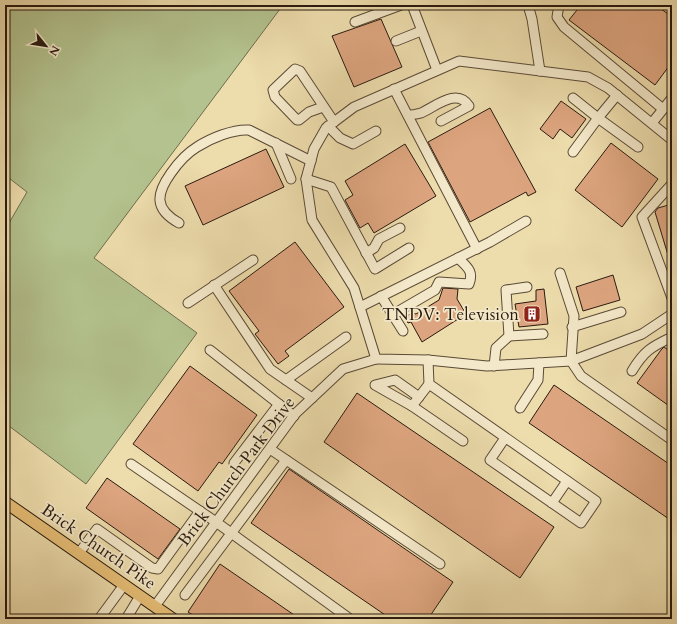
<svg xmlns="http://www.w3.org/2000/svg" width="677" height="624" font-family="Cardo,serif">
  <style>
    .green { fill: #b3c28e; stroke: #6e6e4e }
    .building { fill: #dda57f; stroke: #291a0f }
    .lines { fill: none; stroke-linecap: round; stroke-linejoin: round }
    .minor-casing { stroke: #5a4a36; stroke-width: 11 }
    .major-casing { stroke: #291a0f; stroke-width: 13 }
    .minor { stroke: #f3e8c9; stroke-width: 9 }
    .major { stroke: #e6be76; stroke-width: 11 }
    .labels { text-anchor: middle; stroke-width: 3.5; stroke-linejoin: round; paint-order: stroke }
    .poi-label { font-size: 17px; fill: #291a0f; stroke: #f3e8c9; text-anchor: end }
    .street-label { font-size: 17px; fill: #291a0f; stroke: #f3e8c9 }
  </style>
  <rect width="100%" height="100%" fill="#eddcac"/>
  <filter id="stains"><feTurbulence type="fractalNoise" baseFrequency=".005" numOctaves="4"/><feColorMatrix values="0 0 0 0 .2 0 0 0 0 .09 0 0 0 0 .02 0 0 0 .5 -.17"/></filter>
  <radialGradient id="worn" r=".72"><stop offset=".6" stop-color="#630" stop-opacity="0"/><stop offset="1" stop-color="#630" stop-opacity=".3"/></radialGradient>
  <path class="green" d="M5,5H283L94,258L197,333L86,484L5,423V230L27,192L5,175Z"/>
  <g class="building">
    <path d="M581,5H656L672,17V62L655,85L569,20Z"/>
    <path d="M381,19L402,67L354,87L332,36Z"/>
    <path d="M561,101L586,119L572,138L560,129L553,139L540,129Z"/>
    <path d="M490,108L536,192L528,196L526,192L470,222L428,142Z"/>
    <path d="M611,143L658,179L622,227L575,190Z"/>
    <path d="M405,144L436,196L374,233L368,223L360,228L345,200L353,195L345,181Z"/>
    <path d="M266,149L284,187L203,225L185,186Z"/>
    <path d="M672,204V265H671L655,212L658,208Z"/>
    <path d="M295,242L344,307L285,351L289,356L278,364L255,334L259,331L229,291Z"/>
    <path d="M613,275L620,300L583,311L576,287Z"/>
    <path d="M443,288L458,289L457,299L466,314L422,342L411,322L408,323L405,317L412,313L416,314L439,300Z"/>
    <path d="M544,289L548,324L519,327L515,304L536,301V290Z"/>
    <path d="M664,347L672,353V408L637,383L661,350Z"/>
    <path d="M190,366L257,415L222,464L219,462L198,491L133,444Z"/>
    <path d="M554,385L672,466V515L669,519L529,423Z"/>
    <path d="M357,393L554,527L520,578L324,442Z"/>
    <path d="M289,469L453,582L428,619H391L251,523Z"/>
    <path d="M107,478L180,529L158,559L86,508Z"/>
    <path d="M220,564L300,619H199L188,612Z"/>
  </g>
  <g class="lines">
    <g class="minor-casing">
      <g id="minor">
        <path d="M412,5L437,70"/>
        <path d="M528,5L532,19L540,71"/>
        <path d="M559,5L557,17L564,27L663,109"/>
        <path d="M355,22L401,5"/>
        <path d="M396,41L421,31"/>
        <path d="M394,89L477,249"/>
        <path d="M617,95L598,118L638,147"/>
        <path d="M323,107L309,112L299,120H297L275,97L273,90L295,69L300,71L334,122"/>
        <path d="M408,115C412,115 417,114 421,113C435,107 457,87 469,106L441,121"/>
        <path d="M652,123L672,98"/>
        <path d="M328,126L340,138L353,144L376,131"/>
        <path d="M672,140L608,88L588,77L459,61L354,107L326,128L314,149L306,179L312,220L354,288L376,359L428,360L487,366L571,361L642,334L672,314"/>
        <path d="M276,143L291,179"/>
        <path d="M573,152L598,118L573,98"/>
        <path d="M306,179L331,187L375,269L409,248"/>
        <path d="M672,184L642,217L672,298"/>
        <path d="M179,223C154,209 156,194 171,173C178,163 187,153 197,147C211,138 233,129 249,130L311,161"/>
        <path d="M366,253L374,248L379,239L400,228"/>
        <path d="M560,273L574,316L571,361L581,376L672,440"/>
        <path d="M214,285L270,369L312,398"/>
        <path d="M527,287L506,290L509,336L543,334"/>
        <path d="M381,296L403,331"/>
        <path d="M188,303L253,260"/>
        <path d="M360,307L490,242L526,221"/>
        <path d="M392,315L435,290L439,282L469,284C474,271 467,267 458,258"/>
        <path d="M572,327L621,312"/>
        <path d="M210,350L294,416"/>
        <path d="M428,360L429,384L596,501L581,523L490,460L505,438"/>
        <path d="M494,366L496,348L509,336"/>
        <path d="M632,371C644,351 651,347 672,337"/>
        <path d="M286,380L346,337"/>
        <path d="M429,384L412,406L463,441"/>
        <path d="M412,406L375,385L395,380L419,397"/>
        <path d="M520,408L538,380L539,363"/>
        <path d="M270,449L440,564"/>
        <path d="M234,463L279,404"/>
        <path d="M131,464L216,522L350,619"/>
        <path d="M552,503L567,481"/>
        <path d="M79,553L97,529L152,568L158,569L200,511"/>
        <path d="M185,595L286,460"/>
        <path d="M155,606L295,414L343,369L376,359"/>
        <path d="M99,619L124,585"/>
        <path d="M126,619L140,596"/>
      </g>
    </g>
    <g class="major-casing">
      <path id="major" d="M5,502L173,619"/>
    </g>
    <use href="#minor" class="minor"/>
    <use href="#major" class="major"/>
  </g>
  <defs>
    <g id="building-square" transform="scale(0.9)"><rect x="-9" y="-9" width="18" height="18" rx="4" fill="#8f2418" stroke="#f3e8c9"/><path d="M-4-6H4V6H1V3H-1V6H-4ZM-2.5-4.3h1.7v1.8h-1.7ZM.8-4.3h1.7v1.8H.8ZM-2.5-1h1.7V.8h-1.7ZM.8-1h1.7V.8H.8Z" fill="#fff"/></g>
  </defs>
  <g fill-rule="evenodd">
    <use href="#building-square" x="532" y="314"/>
  </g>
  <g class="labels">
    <g class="poi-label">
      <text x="519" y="320">TNDV: Television</text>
    </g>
    <g class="street-label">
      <text transform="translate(236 471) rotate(-53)" y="6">Brick Church Park Drive</text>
      <text transform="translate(99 546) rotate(35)" y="6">Brick Church Pike</text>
    </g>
  </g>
  <rect width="677" height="624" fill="none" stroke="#eddcac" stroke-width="20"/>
  <rect x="6" y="6" width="665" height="612" fill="none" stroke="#291a0f" stroke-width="2"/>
  <rect x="10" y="10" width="657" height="604" fill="none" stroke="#291a0f"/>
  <g transform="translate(46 46) rotate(120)" stroke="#f3e8c9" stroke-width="3" paint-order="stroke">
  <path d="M0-3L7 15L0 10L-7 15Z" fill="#291a0f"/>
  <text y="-6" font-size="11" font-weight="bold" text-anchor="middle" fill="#291a0f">N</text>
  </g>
  <rect width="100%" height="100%" filter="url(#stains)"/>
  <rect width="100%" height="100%" fill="url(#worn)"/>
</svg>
